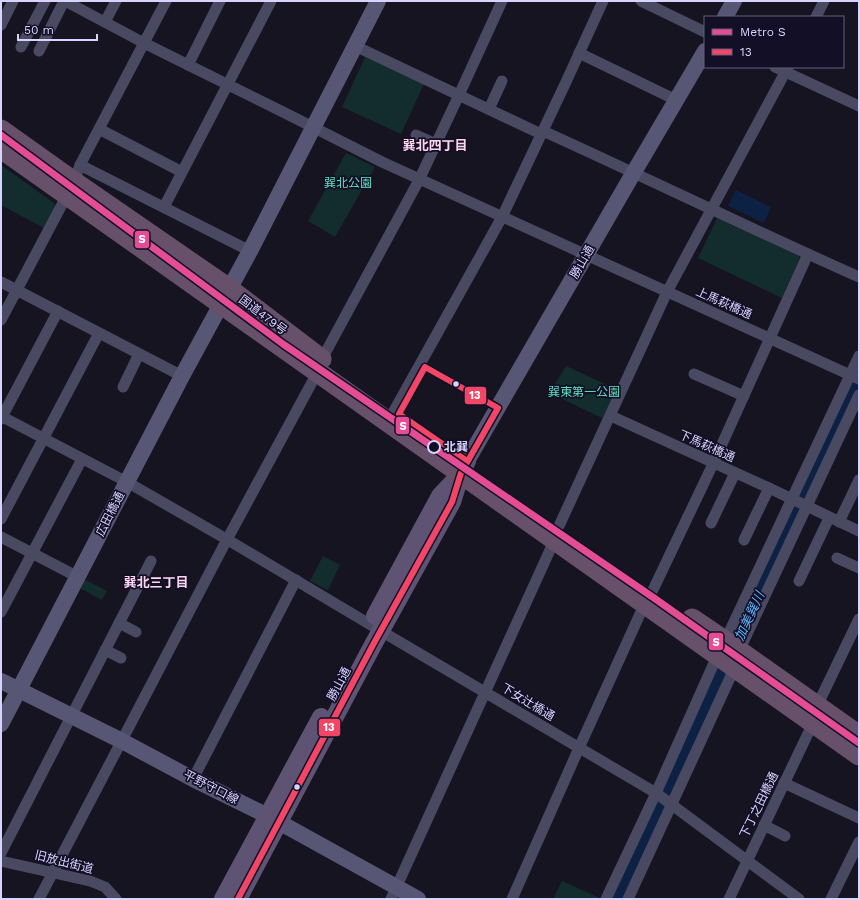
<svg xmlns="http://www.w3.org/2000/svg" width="860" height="900" font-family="'Work Sans','Noto Sans JP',sans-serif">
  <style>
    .green { fill: #132c2d }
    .water { fill: #0d2144 }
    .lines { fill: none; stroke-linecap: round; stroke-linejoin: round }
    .river { stroke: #0d2144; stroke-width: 19 }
    .street { stroke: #4a4962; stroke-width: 11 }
    .secondary { stroke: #575674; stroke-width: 16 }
    .primary { stroke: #5e5373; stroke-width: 18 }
    .highway { stroke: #67516a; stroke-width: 21 }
    .bus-1-casing { stroke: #130f26; stroke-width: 9 }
    .bus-1 { stroke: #f34667; stroke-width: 6 }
    .metro-1-casing { stroke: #130f26; stroke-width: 10 }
    .metro-1 { stroke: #e44d93; stroke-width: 7 }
    .bus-dot { fill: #d9d4ff; stroke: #130f26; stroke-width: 1.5 }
    .stop-dot { fill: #130f26; stroke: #d9d4ff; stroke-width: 2 }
    .labels { text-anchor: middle; stroke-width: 3.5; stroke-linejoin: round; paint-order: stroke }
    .park-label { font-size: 12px; fill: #5fe0c0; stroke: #130f26 }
    .street-label { font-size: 12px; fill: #d9d4ff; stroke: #130f26 }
    .stop-label { font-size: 12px; font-weight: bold; fill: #d9d4ff; stroke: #130f26; text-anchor: start }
    .neighbourhood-label { font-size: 13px; font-weight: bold; fill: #ffd6f0; stroke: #130f26 }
    .water-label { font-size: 13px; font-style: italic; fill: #62b6ff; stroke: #130f26 }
    .line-badge { stroke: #130f26; stroke-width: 1.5 }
    .badge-label { font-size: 11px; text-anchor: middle; font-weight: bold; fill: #fff }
  </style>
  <rect width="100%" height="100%" fill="#161421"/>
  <g class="green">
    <path d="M365,57L424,84L401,134L342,107Z"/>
    <path d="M346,153L375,167L335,237L308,221Z"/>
    <path d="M1,165L54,203L55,207L44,228L1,205Z"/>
    <path d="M717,218L799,256V260L782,298L698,258Z"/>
    <path d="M566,366L618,390L604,419L550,393Z"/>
    <path d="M323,556L340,565L328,590L310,581Z"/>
    <path d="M82,578L107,591L102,600L78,587Z"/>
    <path d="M562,881L602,899H553Z"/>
  </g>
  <path class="water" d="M736,190L771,207L764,223L728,206Z"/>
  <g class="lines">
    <path class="river" d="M618,899L859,376"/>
    <g class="street">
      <path d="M65,1L144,43L285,113L382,162L859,379"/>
      <path d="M641,1L705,32"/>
      <path d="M816,17L824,1"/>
      <path d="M105,22L116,1"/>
      <path d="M1,25L13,1"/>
      <path d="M355,46L541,134"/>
      <path d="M21,47L45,1"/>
      <path d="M39,51L64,1"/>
      <path d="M579,53L676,100"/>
      <path d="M188,65L220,1"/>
      <path d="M775,67L859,106"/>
      <path d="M489,109L502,81"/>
      <path d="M99,129L182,172"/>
      <path d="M543,131C649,179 753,230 859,277"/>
      <path d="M416,135L436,144"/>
      <path d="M80,165L250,251"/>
      <path d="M74,182L80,165L166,1"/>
      <path d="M164,207L271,1"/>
      <path d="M1,282L182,376"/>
      <path d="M1,320L67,195"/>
      <path d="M322,359L419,180L459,95L502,1"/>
      <path d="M694,374L744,396"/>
      <path d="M123,387L139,354"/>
      <path d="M394,411L502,217L566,82L603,1"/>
      <path d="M1,416L127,482L228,540L381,631L656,793L799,899"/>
      <path d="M611,416L769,488L859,531"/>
      <path d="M1,419L58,311"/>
      <path d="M1,519L99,333"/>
      <path d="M839,522L859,480"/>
      <path d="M711,523L735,473"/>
      <path d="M559,526L667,292L788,67"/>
      <path d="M1,537L78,577"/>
      <path d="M744,540L769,488"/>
      <path d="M837,558L859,568"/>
      <path d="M799,581L829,518"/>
      <path d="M1,612L82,459"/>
      <path d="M119,623L136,632"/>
      <path d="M725,641L859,356"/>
      <path d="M105,650L121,658"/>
      <path d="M739,651L859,395"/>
      <path d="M193,779L296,580"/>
      <path d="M784,783L859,818"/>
      <path d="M764,825L785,836"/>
      <path d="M1,853L151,561"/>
      <path d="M1,861L90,881L105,887L116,899"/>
      <path d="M39,899L223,547L317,373"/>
      <path d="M391,899L555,539"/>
      <path d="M512,899L579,748L645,603L652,592L713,464L808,254"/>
      <path d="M606,899L656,793L718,654"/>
      <path d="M628,899L735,667"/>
      <path d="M729,899L813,723L817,706L859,619"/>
      <path d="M831,899L859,842"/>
    </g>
    <g class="secondary">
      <path d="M725,17L734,1"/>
      <path d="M467,461L634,172L705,51"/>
      <path d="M1,681L122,741L193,779L268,816L418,899"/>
      <path d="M1,724L182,376L250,251L378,1"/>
    </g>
    <g class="primary">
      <path d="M375,616L440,496L457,478"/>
      <path d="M223,899L321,717"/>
      <path d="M238,899L374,643L452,502L461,473L467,461"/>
    </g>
    <g class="highway">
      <path d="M1,130L74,182L229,289L321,359"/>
      <path d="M1,148C287,351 574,552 859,755"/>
      <path d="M692,619L729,644L859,736"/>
    </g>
    <g class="bus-1-casing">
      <path id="bus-1" d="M238,899L374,643L452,502L461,473L498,408L425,367L399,414L467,461"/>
    </g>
    <use href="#bus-1" class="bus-1"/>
    <g class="metro-1-casing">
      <path id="metro-1" d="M1,135L283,344L654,598L859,743"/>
    </g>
    <use href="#metro-1" class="metro-1"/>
  </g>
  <g class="bus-dot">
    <circle cx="456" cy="384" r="3.5"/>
    <circle cx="297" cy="787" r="3.5"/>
  </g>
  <circle class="stop-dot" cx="434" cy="447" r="6"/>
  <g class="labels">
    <g class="park-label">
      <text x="348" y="187">巽北公園</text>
      <text x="584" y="396">巽東第一公園</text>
    </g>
    <g class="street-label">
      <text transform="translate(582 262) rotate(-60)" y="4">勝山通</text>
      <text transform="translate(724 303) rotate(24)" y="4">上馬萩橋通</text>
      <text transform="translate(263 315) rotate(37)" y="4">国道479号</text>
      <text transform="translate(707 446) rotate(24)" y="4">下馬萩橋通</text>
      <text transform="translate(110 514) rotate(-63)" y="4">広田橋通</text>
      <text transform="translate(339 684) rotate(-62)" y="4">勝山通</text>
      <text transform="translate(528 702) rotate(31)" y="4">下女辻橋通</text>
      <text transform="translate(211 787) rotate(27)" y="4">平野守口線</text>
      <text transform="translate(759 805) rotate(-64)" y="4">下丁之田橋通</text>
      <text transform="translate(64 862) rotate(14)" y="4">旧放出街道</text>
    </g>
    <g class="stop-label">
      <text x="444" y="451">北巽</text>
    </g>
    <g class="neighbourhood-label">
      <text x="435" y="150">巽北四丁目</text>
      <text x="156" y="587">巽北三丁目</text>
    </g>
    <g class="water-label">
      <text transform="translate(749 616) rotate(-65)" y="5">加美巽川</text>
    </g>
  </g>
  <g class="line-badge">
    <rect x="134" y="230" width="16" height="19" rx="4" fill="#e44d93"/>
    <rect x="464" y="386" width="23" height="19" rx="4" fill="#f34667"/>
    <rect x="395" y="416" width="15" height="19" rx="4" fill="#e44d93"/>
    <rect x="708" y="632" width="16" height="19" rx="4" fill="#e44d93"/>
    <rect x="318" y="718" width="23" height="19" rx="4" fill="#f34667"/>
  </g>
  <g class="badge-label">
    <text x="142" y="243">S</text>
    <text x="475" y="399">13</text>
    <text x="403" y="430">S</text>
    <text x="716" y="646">S</text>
    <text x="329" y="731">13</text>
  </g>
  <rect width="860" height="900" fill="none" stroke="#d9d4ff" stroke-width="4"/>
  <rect x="704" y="16" width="140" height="52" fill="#130f26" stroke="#625e7d"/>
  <rect x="712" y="29" width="20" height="6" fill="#e44d93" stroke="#625e7d"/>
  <text x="740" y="36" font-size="12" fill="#d9d4ff">Metro S</text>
  <rect x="712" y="49" width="20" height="6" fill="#f34667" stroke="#625e7d"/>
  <text x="740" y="56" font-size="12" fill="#d9d4ff">13</text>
  <path d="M18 34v6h79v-6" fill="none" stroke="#d9d4ff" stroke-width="2"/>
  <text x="24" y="34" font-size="12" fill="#d9d4ff" stroke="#130f26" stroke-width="3" paint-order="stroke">50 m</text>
</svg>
